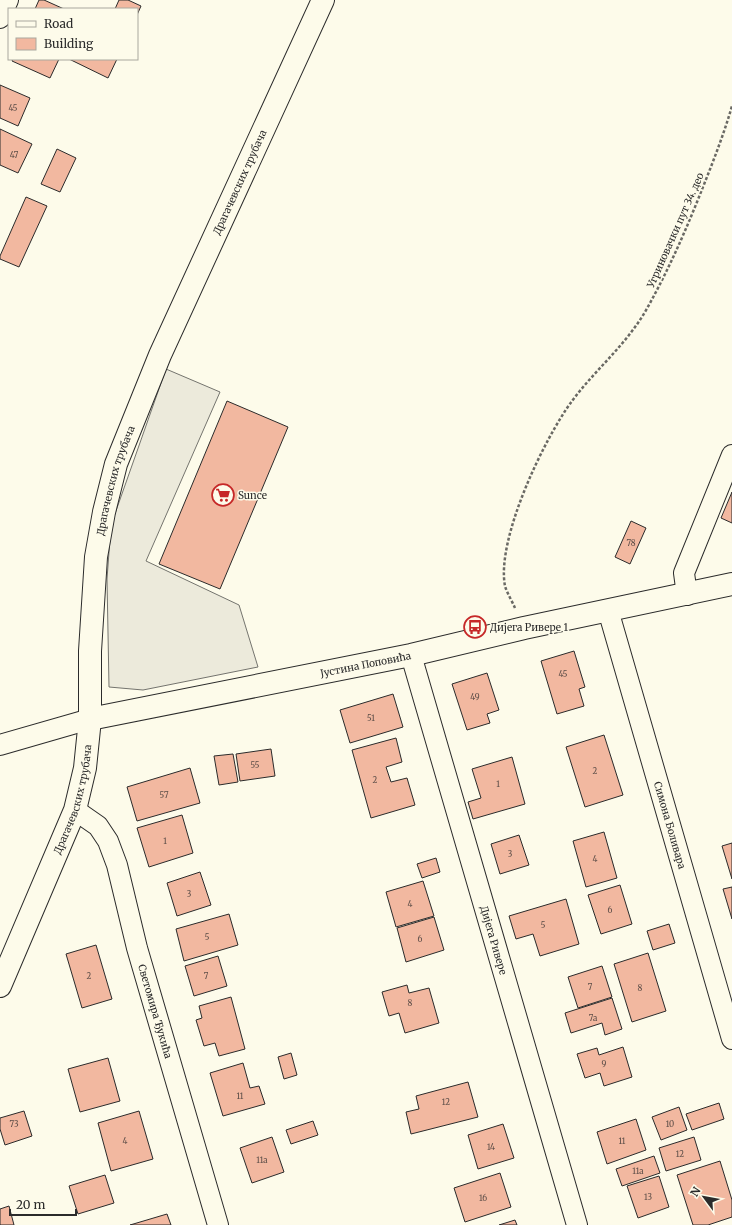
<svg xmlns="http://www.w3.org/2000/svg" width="732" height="1225" font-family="Merriweather,serif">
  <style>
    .parking { fill: #eceadb; stroke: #74746e }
    .building { fill: #f2b8a0; stroke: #2b2b2b }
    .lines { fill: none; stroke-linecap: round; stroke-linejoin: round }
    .street-casing { stroke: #2b2b2b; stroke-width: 22 }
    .secondary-casing { stroke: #2b2b2b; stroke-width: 24 }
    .path { stroke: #6a6964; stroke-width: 2.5; stroke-dasharray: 3 2; stroke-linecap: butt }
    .street { stroke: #fdfbea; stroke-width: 20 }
    .secondary { stroke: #fdfbea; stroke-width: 22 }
    .labels { text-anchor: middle; stroke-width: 3; stroke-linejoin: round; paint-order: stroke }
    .number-label { font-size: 8px; fill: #5d4e48 }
    .street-label { font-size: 10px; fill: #2b2b2b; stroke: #fdfbea }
    .poi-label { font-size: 10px; fill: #2b2b2b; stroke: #fdfbea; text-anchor: start }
  </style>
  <rect width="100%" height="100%" fill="#fdfbea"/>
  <path class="parking" d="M166,369L220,392L146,561L239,605L258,667L143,690L109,687L107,579L111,525Z"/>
  <g class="building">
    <path d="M39,0H44L64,9H35Z"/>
    <path d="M119,0H128L141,6L137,15V9H115Z"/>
    <path d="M13,59H59L50,78L12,61Z"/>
    <path d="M69,59H117L108,78Z"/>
    <path d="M0,85L30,98L18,126L0,118Z"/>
    <path d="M0,129L32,144L18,173L0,165Z"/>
    <path d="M57,149L76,158L60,192L41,184Z"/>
    <path d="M26,197L47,206L19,267L0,259V256Z"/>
    <path d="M227,401L288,427L220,589L159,564Z"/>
    <path d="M732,492V523L721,518Z"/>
    <path d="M631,521L646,528L630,564L615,557Z"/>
    <path d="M574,651L585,687L579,689L584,706L557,714L541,661Z"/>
    <path d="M487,673L499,710L487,714L490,723L467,730L452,684Z"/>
    <path d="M393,694L403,727L350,743L340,710Z"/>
    <path d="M604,735L623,795L585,807L566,747Z"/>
    <path d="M396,738L402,762L386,767L391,782L407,778L415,805L371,818L352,750Z"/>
    <path d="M271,749L275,776L240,781L236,754Z"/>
    <path d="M233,754L238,782L219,785L214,756Z"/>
    <path d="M512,757L525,804L473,819L468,802L481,798L472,769Z"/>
    <path d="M190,768L200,803L137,821L127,787Z"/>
    <path d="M182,815L193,853L149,867L137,828Z"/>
    <path d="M604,832L617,878L586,887L573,841Z"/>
    <path d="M519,835L529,865L500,874L491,844Z"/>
    <path d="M732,843V879L722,846Z"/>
    <path d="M436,858L440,872L422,878L417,864Z"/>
    <path d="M200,872L211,905L177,916L167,883Z"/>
    <path d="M423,881L434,916L396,927L386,892Z"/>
    <path d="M620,885L632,924L601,934L588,895Z"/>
    <path d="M732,887V919L723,889Z"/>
    <path d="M566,899L579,944L540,956L533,934L516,939L509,916Z"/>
    <path d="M229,914L238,945L184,961L176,929Z"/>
    <path d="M434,917L444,950L406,962L397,928Z"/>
    <path d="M669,924L675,943L653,950L647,931Z"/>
    <path d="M96,945L112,999L82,1008L66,954Z"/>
    <path d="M648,953L666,1011L632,1022L614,964Z"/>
    <path d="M218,956L227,986L194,996L185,966Z"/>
    <path d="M602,966L612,997L578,1008L568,977Z"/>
    <path d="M407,985L409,993L429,988L439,1023L405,1033L399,1013L389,1016L382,992Z"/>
    <path d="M231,997L245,1049L219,1056L215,1043L204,1046L196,1020L202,1018L199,1006Z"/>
    <path d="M612,998L622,1029L605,1035L602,1023L571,1033L565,1013Z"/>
    <path d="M623,1047L632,1077L604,1086L600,1073L585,1078L577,1054L597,1048L599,1055Z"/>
    <path d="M291,1053L297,1075L284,1079L278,1057Z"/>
    <path d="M108,1058L120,1101L80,1112L68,1069Z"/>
    <path d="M243,1063L250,1088L259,1086L265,1104L223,1116L210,1073Z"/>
    <path d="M468,1082L478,1117L411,1134L406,1112L419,1109L416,1096Z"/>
    <path d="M719,1103L724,1119L692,1130L686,1114Z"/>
    <path d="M679,1107L687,1130L661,1140L652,1117Z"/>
    <path d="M24,1111L32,1136L5,1145L0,1129V1118Z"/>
    <path d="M139,1111L153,1159L111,1171L98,1123Z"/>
    <path d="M636,1119L646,1150L607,1164L597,1132Z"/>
    <path d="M313,1121L318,1135L291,1144L286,1130Z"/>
    <path d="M503,1124L514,1158L478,1169L468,1135Z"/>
    <path d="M272,1137L284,1172L252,1183L240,1148Z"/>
    <path d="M694,1137L701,1160L666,1171L659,1148Z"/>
    <path d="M654,1156L660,1173L622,1186L616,1169Z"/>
    <path d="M720,1161L732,1200V1217L708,1225H693L677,1175Z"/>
    <path d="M500,1173L511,1207L465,1222L454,1188Z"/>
    <path d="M105,1175L114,1203L78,1214L69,1186Z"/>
    <path d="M659,1176L669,1207L638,1218L627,1186Z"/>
    <path d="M9,1206L14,1225H0V1209Z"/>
    <path d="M167,1214L171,1225H130Z"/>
    <path d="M515,1220L517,1225H499Z"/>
  </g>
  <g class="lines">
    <g class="street-casing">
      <g id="street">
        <path d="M0,18L8,0"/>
        <path d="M687,595L684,573L732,455"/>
        <path id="s1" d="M608,610L732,1039"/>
        <path id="s2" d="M411,655L577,1225"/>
        <path d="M0,745L90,719"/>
        <path id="s3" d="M75,810L98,826L108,841L117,865L137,948L218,1225"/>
      </g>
    </g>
    <g class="secondary-casing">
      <g id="secondary">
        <path id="s4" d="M90,719L411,655L524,628L732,584"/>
        <path id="s5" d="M0,986L75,810L85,768L90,719V651L96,557L104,512L116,464L160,355L323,0"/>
      </g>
    </g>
    <path class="path" d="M515,608C512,601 507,593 505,586C496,539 544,439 572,401C595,370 624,347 645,312C666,275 683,237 699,197C711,167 723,137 732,106"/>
    <use href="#street" class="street"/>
    <use href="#secondary" class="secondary"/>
  </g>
  <defs>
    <g id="supermarket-ring" transform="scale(1.15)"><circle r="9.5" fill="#fdfbea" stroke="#c62828" stroke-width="1.5"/><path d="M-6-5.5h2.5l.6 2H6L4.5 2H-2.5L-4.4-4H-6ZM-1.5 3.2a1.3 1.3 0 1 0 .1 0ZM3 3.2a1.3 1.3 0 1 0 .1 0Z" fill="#c62828"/></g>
    <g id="bus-ring" transform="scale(1.15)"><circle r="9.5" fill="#fdfbea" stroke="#c62828" stroke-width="1.5"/><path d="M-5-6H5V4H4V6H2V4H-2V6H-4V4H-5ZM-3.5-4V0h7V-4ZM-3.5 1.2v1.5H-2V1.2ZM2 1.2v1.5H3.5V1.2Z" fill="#c62828"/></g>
  </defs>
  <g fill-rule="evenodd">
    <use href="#supermarket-ring" x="223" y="495"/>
    <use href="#bus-ring" x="475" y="627"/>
  </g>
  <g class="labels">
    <g class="number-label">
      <text x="13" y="111">45</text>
      <text x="14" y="158">47</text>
      <text x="631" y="546">78</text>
      <text x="563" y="677">45</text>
      <text x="475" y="700">49</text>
      <text x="371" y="721">51</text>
      <text x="255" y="768">55</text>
      <text x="595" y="774">2</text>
      <text x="375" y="783">2</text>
      <text x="498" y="787">1</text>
      <text x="164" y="798">57</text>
      <text x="165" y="844">1</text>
      <text x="510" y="857">3</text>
      <text x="595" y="862">4</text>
      <text x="189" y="897">3</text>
      <text x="410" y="907">4</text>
      <text x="610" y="913">6</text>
      <text x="543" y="928">5</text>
      <text x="207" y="940">5</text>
      <text x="420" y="942">6</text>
      <text x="89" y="979">2</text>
      <text x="206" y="979">7</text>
      <text x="590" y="990">7</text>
      <text x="640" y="991">8</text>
      <text x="410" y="1006">8</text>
      <text x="593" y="1021">7a</text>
      <text x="604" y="1067">9</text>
      <text x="240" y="1099">11</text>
      <text x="446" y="1105">12</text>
      <text x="14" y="1127">73</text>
      <text x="670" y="1127">10</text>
      <text x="125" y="1144">4</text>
      <text x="622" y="1144">11</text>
      <text x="491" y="1150">14</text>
      <text x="680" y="1157">12</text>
      <text x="262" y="1163">11a</text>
      <text x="638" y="1174">11a</text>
      <text x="648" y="1200">13</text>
      <text x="483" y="1201">16</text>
    </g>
    <g class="street-label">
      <text dy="4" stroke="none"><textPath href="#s5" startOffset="849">Драгачевских трубача</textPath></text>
      <text transform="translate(675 230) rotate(-66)" y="4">Угриновачки пут 34. део</text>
      <text dy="4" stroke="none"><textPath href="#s5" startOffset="525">Драгачевских трубача</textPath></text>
      <text dy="4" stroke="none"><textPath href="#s4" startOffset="281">Јустина Поповића</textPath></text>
      <text dy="4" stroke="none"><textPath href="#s5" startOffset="201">Драгачевских трубача</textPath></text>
      <text dy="4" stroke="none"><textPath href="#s1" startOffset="224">Симона Боливара</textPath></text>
      <text dy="4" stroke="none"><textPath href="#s2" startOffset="297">Дијега Ривере</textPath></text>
      <text dy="4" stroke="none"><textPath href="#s3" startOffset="223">Светомира Ђукића</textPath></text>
    </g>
    <g class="poi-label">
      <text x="238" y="499">Sunce</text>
      <text x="490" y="631">Дијега Ривере 1</text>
    </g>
  </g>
  <rect x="8" y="8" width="130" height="52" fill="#fdfbea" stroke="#a9a89e"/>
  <rect x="16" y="21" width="20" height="6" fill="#fdfbea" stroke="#a9a89e"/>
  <text x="44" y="28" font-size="12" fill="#2b2b2b">Road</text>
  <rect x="16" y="38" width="20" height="12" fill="#f2b8a0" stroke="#a9a89e"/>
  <text x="44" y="48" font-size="12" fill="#2b2b2b">Building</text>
  <g transform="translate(704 1197) rotate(302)" stroke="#fdfbea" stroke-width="3" paint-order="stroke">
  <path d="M0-3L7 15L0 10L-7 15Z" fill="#2b2b2b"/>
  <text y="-6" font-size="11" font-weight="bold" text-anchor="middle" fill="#2b2b2b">N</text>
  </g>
  <path d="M10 1209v6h66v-6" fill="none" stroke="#2b2b2b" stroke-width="2"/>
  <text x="16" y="1209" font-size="12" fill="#2b2b2b" stroke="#fdfbea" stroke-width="3" paint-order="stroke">20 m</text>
</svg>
